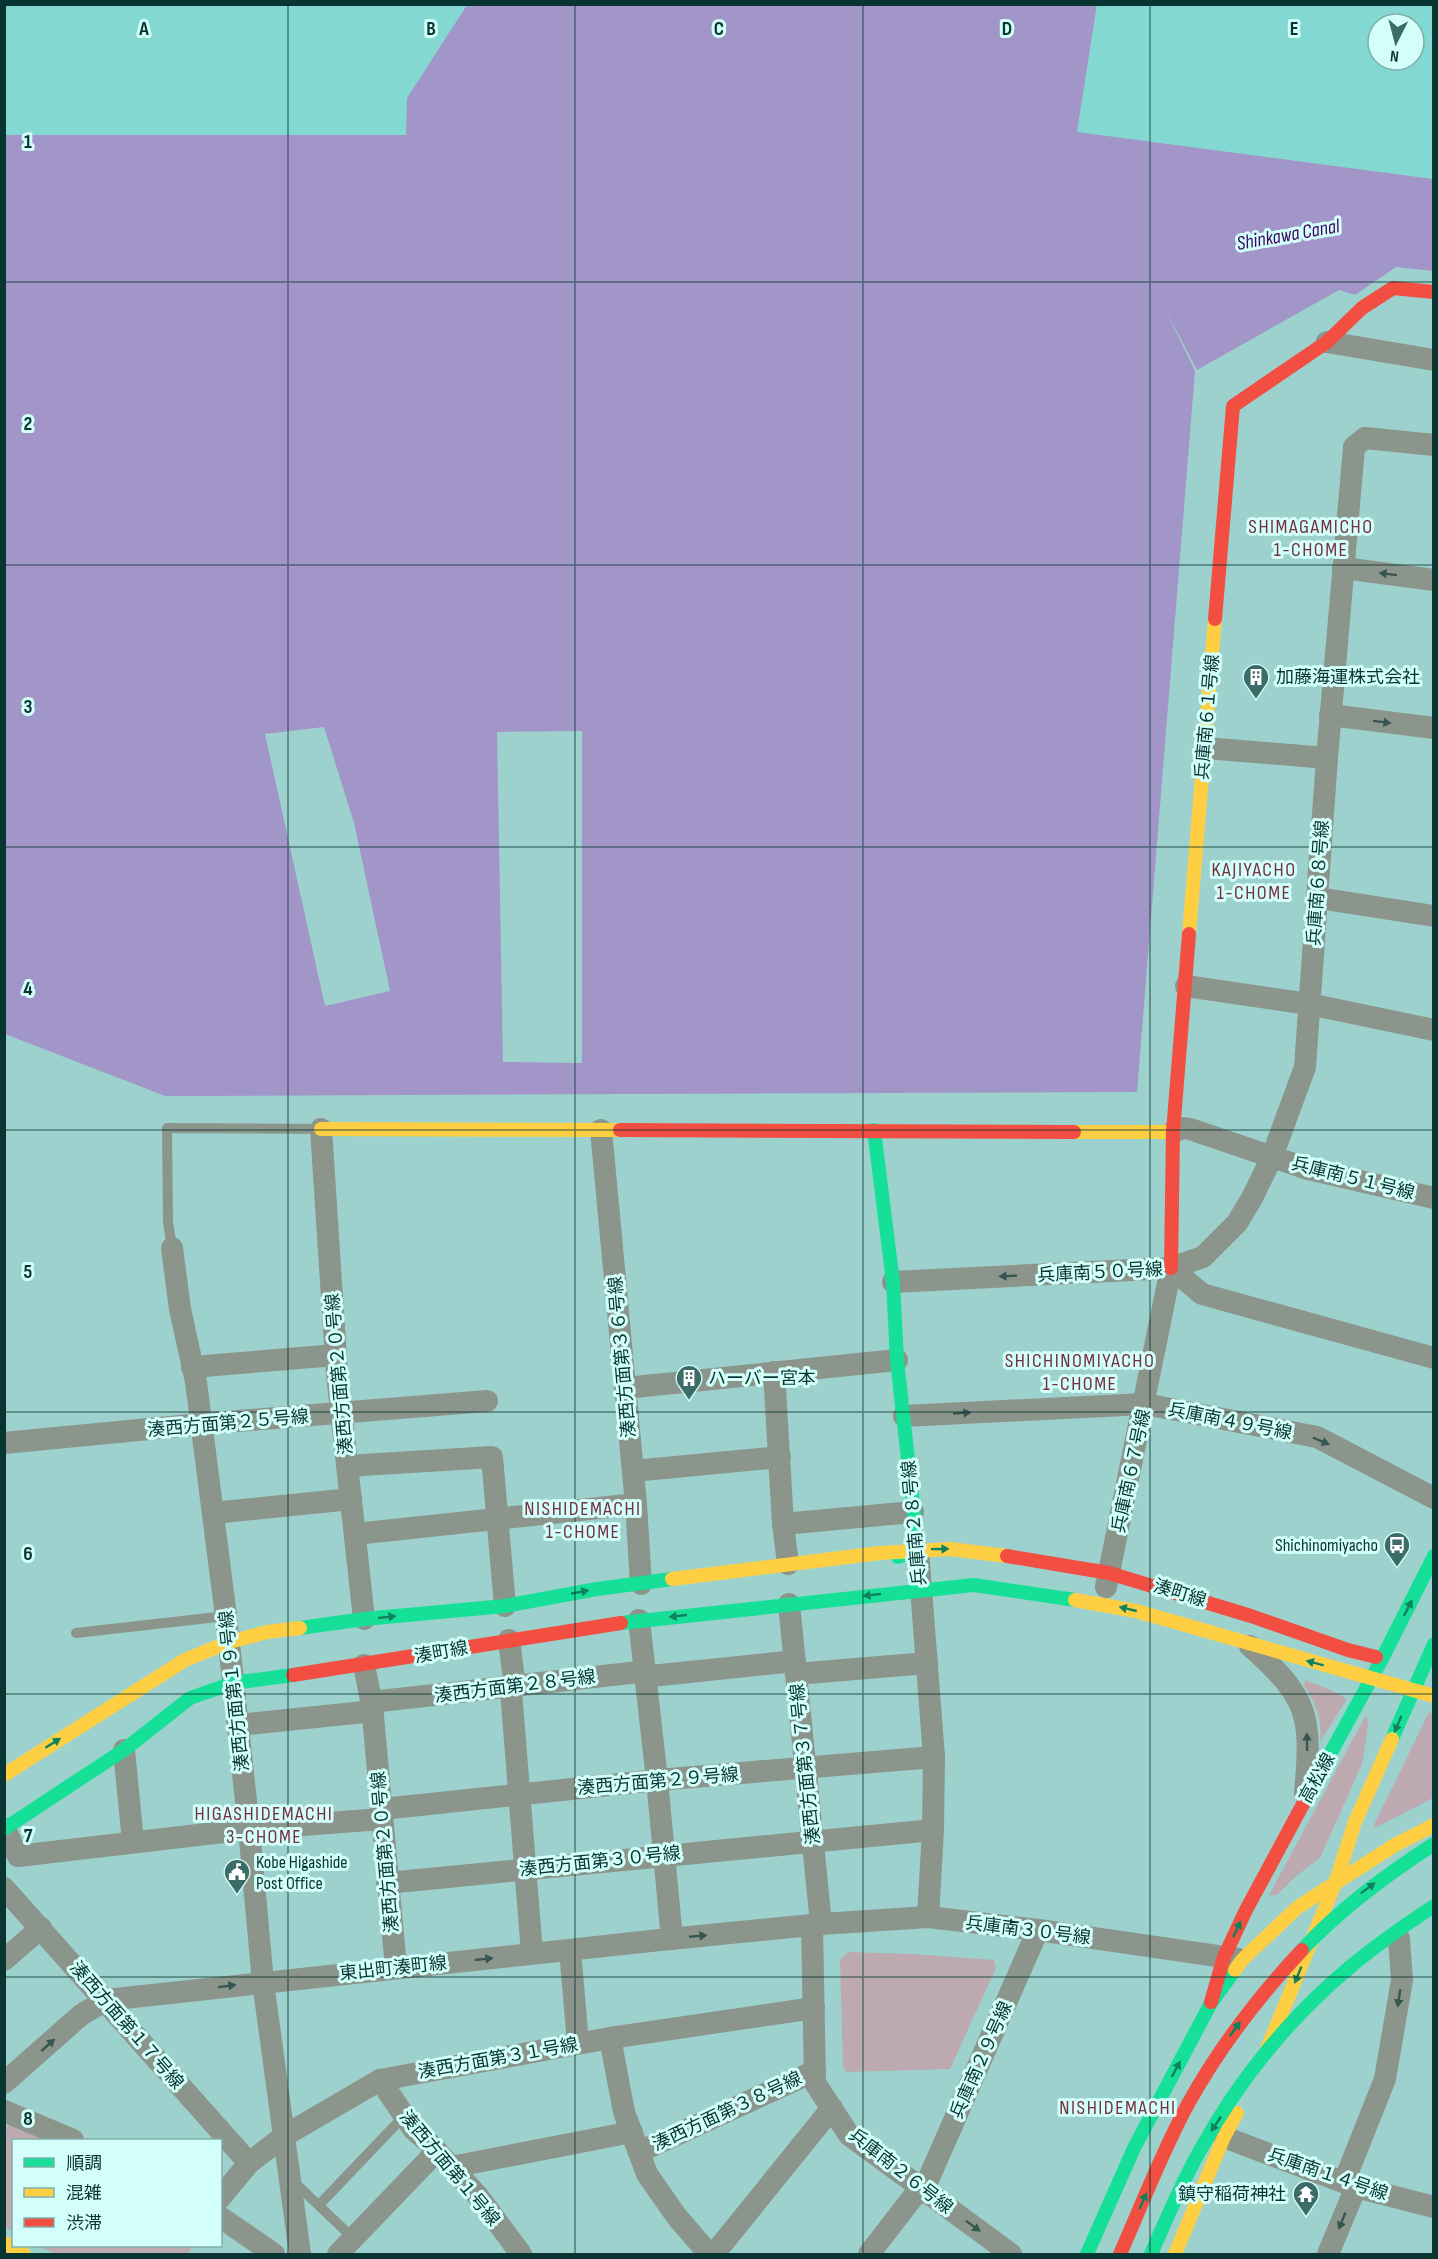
<svg xmlns="http://www.w3.org/2000/svg" width="1438" height="2259" font-family="'Sofia Sans Condensed','Noto Sans JP',sans-serif">
  <style>
    .built { fill: #83d8d1; fill-rule: evenodd }
    .green { fill: #bdaab0 }
    .water { fill: #a296c8; fill-rule: evenodd }
    .lines { fill: none; stroke-linecap: round; stroke-linejoin: round }
    .lane { stroke: #8c958c; stroke-width: 10 }
    .street { stroke: #8c958c; stroke-width: 22 }
    .fast { stroke: #16e098; stroke-width: 14 }
    .slow { stroke: #ffcf43; stroke-width: 14 }
    .jam { stroke: #f24e42; stroke-width: 14 }
    .fast-bridge { stroke: #16e098; stroke-width: 14 }
    .jam-bridge { stroke: #f24e42; stroke-width: 14 }
    .oneway { fill: #365651 }
    .oneway2 { fill: #0e815f }
    .grid { fill: none; stroke: #083431; stroke-width: 1.5; stroke-opacity: 0.55 }
    .labels { text-anchor: middle; stroke-width: 6; stroke-linejoin: round; paint-order: stroke }
    .poi-label { font-size: 18px; fill: #083431; stroke: #d2fffa; text-anchor: start }
    .street-label { font-size: 18px; fill: #083431; stroke: #d2fffa }
    .water-label { font-size: 20px; font-style: italic; fill: #400460; stroke: #d2fffa }
    .neighbourhood-label { font-size: 20px; letter-spacing: 1.5px; fill: #752f3f; stroke: #d2fffa }
    .grid-label { font-size: 20px; text-anchor: middle; font-weight: bold; fill: #083431; stroke: #d2fffa; stroke-width: 6; stroke-linejoin: round; paint-order: stroke }
  </style>
  <rect width="100%" height="100%" fill="#9dd1cd"/>
  <g class="built">
    <path d="M4,5H467L407,98L406,135H5Z"/>
    <path d="M1097,5H1433V179L1077,132ZM1378,24H1414V60H1378Z"/>
  </g>
  <g class="green">
    <path d="M1305,1680L1331,1690L1347,1699L1320,1742C1323,1722 1316,1702 1304,1685Z"/>
    <path d="M1429,1712L1433,1714V1798L1375,1828L1374,1825Z"/>
    <path d="M1366,1715L1368,1722L1367,1734L1362,1764L1320,1858L1295,1877L1277,1895H1269Z"/>
    <path d="M848,1952L914,1954L994,1960L996,1968L950,2069L847,2072L843,2067L840,1960Z"/>
    <path d="M10,2118L57,2140H14L13,2232L5,2227L4,2135Z"/>
    <path d="M39,2246H193L188,2254H56Z"/>
  </g>
  <path class="water" d="M1097,4L1077,132L1433,179V271L1396,267L1355,295L1339,290L1197,370L1165,309L1195,371L1137,1092L165,1096L5,1034L4,135H406L407,98L467,5ZM324,727L354,823L390,991L325,1006L265,734ZM582,731V1063L503,1062L497,732Z"/>
  <g class="lines">
    <g class="lane">
      <path d="M172,1248L168,1222L167,1128L318,1129"/>
      <path d="M76,1633L226,1616"/>
      <path d="M292,2180L354,2239"/>
      <path d="M319,2205L404,2116"/>
    </g>
    <g class="street">
      <path d="M1327,342L1434,360"/>
      <path d="M1343,568L1434,580"/>
      <path d="M1330,715L1434,728"/>
      <path d="M1205,748L1327,758"/>
      <path d="M1318,898L1434,916"/>
      <path d="M1186,986L1309,1004L1434,1030"/>
      <path d="M321,1129L337,1374L364,1619"/>
      <path d="M601,1130L636,1504L641,1584"/>
      <path d="M1173,1132L1184,1128L1190,1129L1308,1169L1434,1198"/>
      <path d="M172,1248L180,1309L196,1382L226,1616L249,1829L263,1982L300,2254"/>
      <path d="M1171,1268L1202,1294L1434,1358"/>
      <path d="M893,1282L1171,1268L1203,1257L1237,1223L1252,1198L1272,1157L1305,1067L1327,758L1354,447L1365,438L1434,445"/>
      <path d="M192,1367L336,1355"/>
      <path d="M774,1372L783,1524L788,1564"/>
      <path d="M625,1388L897,1360"/>
      <path d="M904,1416L1145,1404L1317,1437L1434,1498"/>
      <path d="M4,1443L201,1424L487,1401"/>
      <path d="M347,1466L492,1457L505,1606"/>
      <path d="M633,1471L780,1457"/>
      <path d="M213,1513L351,1499"/>
      <path d="M783,1524L913,1512"/>
      <path d="M355,1534L636,1504"/>
      <path d="M918,1550L934,1757L933,1830L928,1917"/>
      <path d="M1106,1587L1171,1268"/>
      <path d="M789,1604L821,1924"/>
      <path d="M639,1620L657,1780L672,1939"/>
      <path d="M509,1640L514,1679L511,1691L532,1953"/>
      <path d="M1250,1646C1309,1698 1312,1716 1305,1793"/>
      <path d="M364,1665L372,1705L396,1968"/>
      <path d="M796,1674L927,1663"/>
      <path d="M238,1725L364,1712L380,1701L639,1672L651,1676L795,1661"/>
      <path d="M124,1750L133,1842"/>
      <path d="M382,1809L657,1780L934,1757"/>
      <path d="M5,1829L18,1856L249,1829L382,1819"/>
      <path d="M387,1883L933,1830"/>
      <path d="M4,1888L249,2163"/>
      <path d="M812,1925L815,2083L849,2135L1011,2254"/>
      <path d="M570,1950L578,2043"/>
      <path d="M4,1960L41,1928"/>
      <path d="M610,2038L624,2112L647,2174L677,2217L709,2254"/>
      <path d="M380,2080L414,2130L428,2142L478,2196L521,2254"/>
      <path d="M4,2083L81,2015L106,2000L660,1940L821,1924L928,1917L1038,1930L1238,1959"/>
      <path d="M4,2111L73,2140"/>
      <path d="M1224,2137L1356,2187L1434,2207"/>
      <path d="M639,2152L815,2071"/>
      <path d="M451,2167L632,2132"/>
      <path d="M1344,2182L1385,2079L1402,1980L1399,1939"/>
      <path d="M220,2198L249,2163L284,2136L380,2080L610,2038L814,2008"/>
      <path d="M220,2217L274,2254"/>
      <path d="M338,2254L437,2151"/>
      <path d="M714,2254L832,2108"/>
      <path d="M869,2254L913,2197L924,2189L1038,1930"/>
      <path d="M1328,2254L1356,2187"/>
    </g>
    <g class="fast">
      <path d="M874,1130L893,1282L897,1360L918,1550L898,1557"/>
      <path d="M621,1623L974,1585L1075,1600"/>
      <path d="M300,1628L364,1619L505,1606L597,1589L672,1579"/>
      <path d="M1392,1739L1434,1644"/>
      <path d="M1323,1767L1382,1659L1434,1556"/>
      <path d="M4,1829L124,1750L190,1698L233,1683L293,1675"/>
      <path d="M1087,2254L1134,2148L1211,2003L1235,1970"/>
    </g>
    <g class="slow">
      <path d="M1189,934L1215,619"/>
      <path d="M321,1129L620,1130"/>
      <path d="M1074,1132H1173"/>
      <path d="M672,1579L880,1553L950,1549L1007,1556"/>
      <path d="M1075,1600L1136,1611L1434,1696"/>
      <path d="M4,1775L185,1660L229,1642L267,1632L300,1628"/>
      <path d="M1235,1970L1242,1960L1298,1907L1395,1845L1434,1825"/>
      <path d="M1267,2049L1336,1881L1355,1822L1392,1739"/>
      <path d="M4,2243L24,2254"/>
      <path d="M1175,2254L1224,2137L1237,2113"/>
    </g>
    <g class="jam">
      <path d="M1215,619L1233,406L1327,342L1362,308L1393,288L1434,292"/>
      <path d="M620,1130L1074,1132"/>
      <path d="M1171,1268L1173,1132L1189,934"/>
      <path d="M1007,1556L1109,1573L1251,1616L1348,1650L1376,1657"/>
      <path d="M293,1675L621,1623"/>
      <path d="M1211,2002L1224,1957L1246,1910L1323,1767"/>
    </g>
    <g class="fast-bridge">
      <path d="M1302,1950C1341,1908 1386,1875 1434,1844"/>
      <path d="M1151,2254C1167,2218 1182,2181 1202,2147C1239,2080 1290,2017 1349,1968C1376,1945 1405,1925 1434,1906"/>
    </g>
    <path class="jam-bridge" d="M1120,2254C1142,2204 1162,2152 1188,2104C1219,2048 1258,1997 1302,1950"/>
  </g>
  <defs><path id="oneway-solid" d="M-6-.8H1V-3.2L6.5 0L1 3.2V.8H-6Z" transform="scale(1.5)"/></defs>
  <g class="oneway">
    <use href="#oneway-solid" transform="translate(1388 574) rotate(-173)"/>
    <use href="#oneway-solid" transform="translate(1382 722) rotate(7)"/>
    <use href="#oneway-solid" transform="translate(1008 1276) rotate(177)"/>
    <use href="#oneway-solid" transform="translate(962 1413) rotate(-3)"/>
    <use href="#oneway-solid" transform="translate(1321 1441) rotate(23)"/>
    <use href="#oneway-solid" transform="translate(1307 1742) rotate(-91)"/>
    <use href="#oneway-solid" transform="translate(698 1936) rotate(-5)"/>
    <use href="#oneway-solid" transform="translate(484 1959) rotate(-6)"/>
    <use href="#oneway-solid" transform="translate(227 1986) rotate(-7)"/>
    <use href="#oneway-solid" transform="translate(1399 1998) rotate(99)"/>
    <use href="#oneway-solid" transform="translate(48 2045) rotate(-42)"/>
    <use href="#oneway-solid" transform="translate(1342 2221) rotate(112)"/>
    <use href="#oneway-solid" transform="translate(973 2226) rotate(37)"/>
  </g>
  <g class="oneway2">
    <use href="#oneway-solid" transform="translate(940 1549) rotate(-1)"/>
    <use href="#oneway-solid" transform="translate(580 1592) rotate(-10)"/>
    <use href="#oneway-solid" transform="translate(872 1595) rotate(174)"/>
    <use href="#oneway-solid" transform="translate(1408 1608) rotate(-63)"/>
    <use href="#oneway-solid" transform="translate(1128 1609) rotate(-167)"/>
    <use href="#oneway-solid" transform="translate(678 1616) rotate(174)"/>
    <use href="#oneway-solid" transform="translate(387 1617) rotate(-6)"/>
    <use href="#oneway-solid" transform="translate(1315 1663) rotate(-165)"/>
    <use href="#oneway-solid" transform="translate(1398 1724) rotate(113)"/>
    <use href="#oneway-solid" transform="translate(53 1743) rotate(-32)"/>
    <use href="#oneway-solid" transform="translate(1368 1888) rotate(-37)"/>
    <use href="#oneway-solid" transform="translate(1237 1929) rotate(-65)"/>
    <use href="#oneway-solid" transform="translate(1298 1975) rotate(112)"/>
    <use href="#oneway-solid" transform="translate(1235 2029) rotate(-54)"/>
    <use href="#oneway-solid" transform="translate(1176 2069) rotate(-62)"/>
    <use href="#oneway-solid" transform="translate(1216 2124) rotate(124)"/>
    <use href="#oneway-solid" transform="translate(1143 2201) rotate(-67)"/>
  </g>
  <path class="grid" d="M288,4V2254M575,4V2254M863,4V2254M1150,4V2254M4,282H1434M4,565H1434M4,847H1434M4,1130H1434M4,1412H1434M4,1694H1434M4,1977H1434"/>
  <defs>
    <g id="building-pin" transform="scale(1.35)"><path d="M0 17L-7.5 6A9.5 9.5 0 1 1 7.5 6Z" fill="#3c6b68" stroke="#d2fffa"/><path d="M-4-6H4V6H1V3H-1V6H-4ZM-2.5-4.3h1.7v1.8h-1.7ZM.8-4.3h1.7v1.8H.8ZM-2.5-1h1.7V.8h-1.7ZM.8-1h1.7V.8H.8Z" fill="#fff"/></g>
    <g id="bus-pin" transform="scale(1.35)"><path d="M0 17L-7.5 6A9.5 9.5 0 1 1 7.5 6Z" fill="#3c6b68" stroke="#d2fffa"/><path d="M-5-6H5V4H4V6H2V4H-2V6H-4V4H-5ZM-3.5-4V0h7V-4ZM-3.5 1.2v1.5H-2V1.2ZM2 1.2v1.5H3.5V1.2Z" fill="#fff"/></g>
    <g id="civic-pin" transform="scale(1.35)"><path d="M0 17L-7.5 6A9.5 9.5 0 1 1 7.5 6Z" fill="#3c6b68" stroke="#d2fffa"/><path d="M-.6-6.5H3V-4.5H.6V-3L4-1V1h2V6H-6V1h2V-1L-.6-3ZM-1.2 2.5V6h2.4V2.5Z" fill="#fff"/></g>
    <g id="temple-pin" transform="scale(1.35)"><path d="M0 17L-7.5 6A9.5 9.5 0 1 1 7.5 6Z" fill="#3c6b68" stroke="#d2fffa"/><path d="M0-6L5-2H3V0L6.5 2.5H4V6H1.5V3h-3V6H-4V2.5H-6.5L-3 0V-2H-5Z" fill="#fff"/></g>
  </defs>
  <g fill-rule="evenodd">
    <use href="#building-pin" x="1256" y="677"/>
    <use href="#building-pin" x="689" y="1378"/>
    <use href="#bus-pin" x="1397" y="1545"/>
    <use href="#civic-pin" x="237" y="1872"/>
    <use href="#temple-pin" x="1306" y="2194"/>
  </g>
  <g class="labels">
    <g class="poi-label">
      <text x="1276" y="683">加藤海運株式会社</text>
      <text x="708" y="1384">ハーバー宮本</text>
      <text x="1378" y="1551" text-anchor="end">Shichinomiyacho</text>
      <text x="256" y="1868">Kobe Higashide<tspan x="256" dy="21">Post Office</tspan></text>
      <text x="1286" y="2200" text-anchor="end">鎮守稲荷神社</text>
    </g>
    <g class="street-label">
      <text transform="translate(1207 717) rotate(-85)" y="6">兵庫南６１号線</text>
      <text transform="translate(1318 883) rotate(-86)" y="6">兵庫南６８号線</text>
      <text transform="translate(1353 1178) rotate(14)" y="6">兵庫南５１号線</text>
      <text transform="translate(1100 1272) rotate(-3)" y="6">兵庫南５０号線</text>
      <text transform="translate(622 1357) rotate(-95)" y="6">湊西方面第３６号線</text>
      <text transform="translate(339 1374) rotate(-95)" y="6">湊西方面第２０号線</text>
      <text transform="translate(1230 1421) rotate(11)" y="6">兵庫南４９号線</text>
      <text transform="translate(228 1423) rotate(-5)" y="6">湊西方面第２５号線</text>
      <text transform="translate(1131 1471) rotate(-78)" y="6">兵庫南６７号線</text>
      <text transform="translate(914 1523) rotate(-95)" y="6">兵庫南２８号線</text>
      <text transform="translate(1180 1593) rotate(17)" y="6">湊町線</text>
      <text transform="translate(441 1652) rotate(-10)" y="6">湊町線</text>
      <text transform="translate(515 1686) rotate(-7)" y="6">湊西方面第２８号線</text>
      <text transform="translate(234 1691) rotate(-96)" y="6">湊西方面第１９号線</text>
      <text transform="translate(805 1764) rotate(-96)" y="6">湊西方面第３７号線</text>
      <text transform="translate(1317 1778) rotate(-61)" y="6">高松線</text>
      <text transform="translate(658 1781) rotate(-5)" y="6">湊西方面第２９号線</text>
      <text transform="translate(385 1852) rotate(-95)" y="6">湊西方面第２０号線</text>
      <text transform="translate(600 1861) rotate(-6)" y="6">湊西方面第３０号線</text>
      <text transform="translate(1028 1930) rotate(7)" y="6">兵庫南３０号線</text>
      <text transform="translate(393 1968) rotate(-6)" y="6">東出町湊町線</text>
      <text transform="translate(127 2025) rotate(49)" y="6">湊西方面第１７号線</text>
      <text transform="translate(498 2058) rotate(-10)" y="6">湊西方面第３１号線</text>
      <text transform="translate(981 2060) rotate(-66)" y="6">兵庫南２９号線</text>
      <text transform="translate(727 2111) rotate(-25)" y="6">湊西方面第３８号線</text>
      <text transform="translate(450 2168) rotate(50)" y="6">湊西方面第１号線</text>
      <text transform="translate(901 2171) rotate(38)" y="6">兵庫南２６号線</text>
      <text transform="translate(1328 2174) rotate(19)" y="6">兵庫南１４号線</text>
    </g>
    <g class="water-label">
      <text transform="translate(1288 234) rotate(-10)" y="7">Shinkawa Canal</text>
    </g>
    <g class="neighbourhood-label">
      <text x="1311" y="533">SHIMAGAMICHO<tspan x="1311" dy="23">1-CHOME</tspan></text>
      <text x="1254" y="876">KAJIYACHO<tspan x="1254" dy="23">1-CHOME</tspan></text>
      <text x="1080" y="1367">SHICHINOMIYACHO<tspan x="1080" dy="23">1-CHOME</tspan></text>
      <text x="583" y="1515">NISHIDEMACHI<tspan x="583" dy="23">1-CHOME</tspan></text>
      <text x="264" y="1820">HIGASHIDEMACHI<tspan x="264" dy="23">3-CHOME</tspan></text>
      <text x="1118" y="2114">NISHIDEMACHI</text>
    </g>
  </g>
  <g class="grid-label">
    <text x="144" y="35">A</text>
    <text x="431" y="35">B</text>
    <text x="719" y="35">C</text>
    <text x="1007" y="35">D</text>
    <text x="1294" y="35">E</text>
    <text x="28" y="148">1</text>
    <text x="28" y="430">2</text>
    <text x="28" y="713">3</text>
    <text x="28" y="995">4</text>
    <text x="28" y="1278">5</text>
    <text x="28" y="1560">6</text>
    <text x="28" y="1842">7</text>
    <text x="28" y="2125">8</text>
  </g>
  <rect width="1438" height="2259" fill="none" stroke="#083431" stroke-width="12"/>
  <rect x="12" y="2139" width="210" height="108" fill="#d2fffa" stroke="#81aeaa" stroke-width="1.5"/>
  <rect x="24" y="2158" width="30" height="9" fill="#16e098" stroke="#81aeaa" stroke-width="1.5"/>
  <text x="66" y="2169" font-size="18" fill="#083431">順調</text>
  <rect x="24" y="2188" width="30" height="9" fill="#ffcf43" stroke="#81aeaa" stroke-width="1.5"/>
  <text x="66" y="2199" font-size="18" fill="#083431">混雑</text>
  <rect x="24" y="2218" width="30" height="9" fill="#f24e42" stroke="#81aeaa" stroke-width="1.5"/>
  <text x="66" y="2229" font-size="18" fill="#083431">渋滞</text>
  <g transform="translate(1396 42) rotate(186)"><circle r="28" fill="#d2fffa" stroke="#81aeaa" stroke-width="1.5"/>
  <path d="M0-4.5L10 22L0 15L-10 22Z" fill="#3c6b68"/>
  <text y="-9" font-size="16" font-weight="bold" text-anchor="middle" fill="#083431">N</text>
  </g>
</svg>
